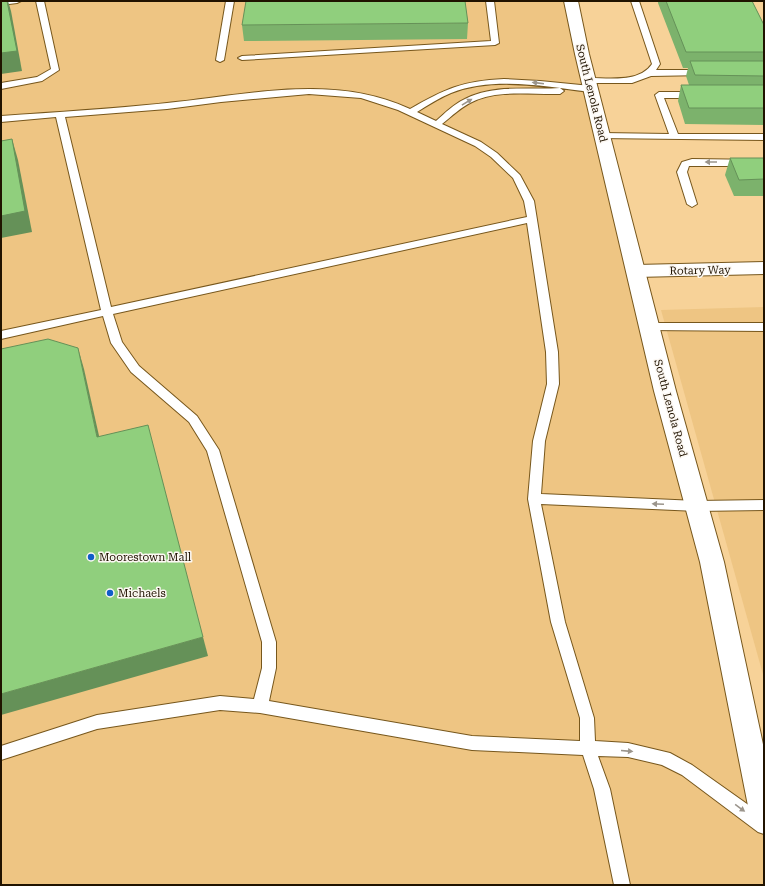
<svg xmlns="http://www.w3.org/2000/svg" width="765" height="886" font-family="'Roboto Serif',serif">
  <style>
    .built { fill: #eec583 }
    .lines { fill: none; stroke-linecap: round; stroke-linejoin: round }
    .service-casing { stroke: #77571c; stroke-width: 2 }
    .minor-casing { stroke: #77571c; stroke-width: 2 }
    .tertiary-casing { stroke: #77571c; stroke-width: 2 }
    .service { fill: #fff; fill-rule: evenodd }
    .minor { fill: #fff; fill-rule: evenodd }
    .tertiary { fill: #fff; fill-rule: evenodd }
    .wall { fill: #7cb26c }
    .shaded-wall { fill: #659158 }
    .building { fill: #90cf7d; stroke: #659158 }
    .oneway { fill: #9b958c }
    .poi-dot { fill: #105dc8; stroke: #fcf8f3; stroke-width: 1.5 }
    .labels { text-anchor: middle; stroke-width: 3; stroke-linejoin: round; paint-order: stroke }
    .street-label { font-size: 11px; fill: #201300; stroke: #fcf8f3 }
    .poi-label { font-size: 11px; fill: #201300; stroke: #fcf8f3; text-anchor: start }
  </style>
  <rect width="100%" height="100%" fill="#f7d298"/>
  <g class="built">
    <path d="M1,1H572L764,778V885H1Z"/>
    <path d="M764,307V678L661,310Z"/>
  </g>
  <g class="lines">
    <g class="service-casing">
      <g id="service">
        <path d="M1,1H21L17,3L1,5Z"/>
        <path d="M36,1H44L59,70L42,81L1,89V83L37,77L51,69Z"/>
        <path d="M226,1H234L224,60L220,62L216,60Z"/>
        <path d="M486,1H494L499,43L495,45L242,60L238,58L242,56L491,41Z"/>
        <path d="M631,1H639L660,64L656,70H703L706,71L707,73L706,75L651,76L632,83H586L585,81L586,79L589,78C609,78 639,83 652,64Z"/>
        <path d="M504,79L540,81L591,86L595,89L591,92C546,87 495,76 451,93C439,98 428,105 417,112L436,121C445,113 454,104 465,99C494,84 529,90 560,88L564,91L560,94C532,95 498,89 472,102C461,107 452,116 442,124L481,142L497,153L520,175L534,201L558,352L559,384L545,441L541,494L697,501L764,500V510L697,511L541,504L565,622L594,718L595,741L628,743L670,753L692,765L764,816V834L758,832L682,775L662,765L628,757L598,756L610,789L630,885H614L594,789L583,755L472,750L260,713L220,710L97,729L1,760V746L97,715L220,696L254,699L262,668V642L207,451L189,422L131,372L111,343L103,316L1,339V331L101,310L56,117L1,122V116C56,112 112,109 167,103C247,95 333,73 410,109C445,89 462,81 504,79ZM309,94L361,98L398,110L475,146L491,157L513,178L524,201L527,217L111,307L65,117L167,109L221,102ZM527,223L546,352L547,384L533,441L528,499L551,622L580,718V741L472,736L269,701L276,668V642L219,450L197,416L139,366L122,342L113,314Z"/>
        <path d="M659,92H696L700,95L696,98H664L678,134H764V140L599,138L598,136L602,133L669,134L655,95Z"/>
        <path d="M692,159L764,160V166H689L687,172L697,204L692,207L687,204L677,172L682,162Z"/>
        <path d="M650,323H764V331L646,330L645,327L646,324Z"/>
      </g>
    </g>
    <g class="minor-casing">
      <path id="minor" d="M764,262V274L636,277L629,275L627,271L629,267L636,265Z"/>
    </g>
    <g class="tertiary-casing">
      <path id="tertiary" d="M564,1H578L589,54L676,391L724,562L764,749V830L754,826L750,816L700,562L654,391L575,54Z"/>
    </g>
    <use href="#service" class="service"/>
    <use href="#minor" class="minor"/>
    <use href="#tertiary" class="tertiary"/>
  </g>
  <g class="wall">
    <path d="M658,1H752L764,25V125L685,124L678,101L681,85H689L686,76L688,68H683L658,3Z"/>
    <path d="M468,23L467,39L244,41L242,25Z"/>
    <path d="M730,158H764V196H734L725,175Z"/>
  </g>
  <g class="shaded-wall">
    <path d="M7,1H8L11,11L22,71L1,74V53Z"/>
    <path d="M12,139L18,160L32,232L1,238V216Z"/>
    <path d="M78,348L84,369L104,458L97,437Z"/>
    <path d="M203,637L208,656L1,715V694Z"/>
  </g>
  <g class="building">
    <path d="M1,1H7L17,51L1,53Z"/>
    <path d="M246,1H465L468,23L242,25Z"/>
    <path d="M666,1H752L764,25V52H686Z"/>
    <path d="M690,61H764V76L695,75Z"/>
    <path d="M681,85H764V108H689Z"/>
    <path d="M12,139L25,211L1,216V141Z"/>
    <path d="M730,158H764V179L739,180Z"/>
    <path d="M48,339L78,348L97,437L148,425L203,637L1,694V349Z"/>
  </g>
  <defs><path id="oneway-solid" d="M-6-.8H1V-3.2L6.5 0L1 3.2V.8H-6Z"/></defs>
  <g class="oneway">
    <use href="#oneway-solid" transform="translate(538 83) rotate(-173)"/>
    <use href="#oneway-solid" transform="translate(467 102) rotate(-31)"/>
    <use href="#oneway-solid" transform="translate(711 162) rotate(-180)"/>
    <use href="#oneway-solid" transform="translate(658 504) rotate(-178)"/>
    <use href="#oneway-solid" transform="translate(627 751) rotate(5)"/>
    <use href="#oneway-solid" transform="translate(740 808) rotate(36)"/>
  </g>
  <g class="poi-dot">
    <circle cx="91" cy="557" r="4"/>
    <circle cx="110" cy="593" r="4"/>
  </g>
  <g class="labels">
    <g class="street-label">
      <text transform="translate(592 93) rotate(76)" y="4">South Lenola Road</text>
      <text transform="translate(700 270) rotate(-1)" y="4">Rotary Way</text>
      <text transform="translate(671 408) rotate(75)" y="4">South Lenola Road</text>
    </g>
    <g class="poi-label">
      <text x="99" y="561">Moorestown Mall</text>
      <text x="118" y="597">Michaels</text>
    </g>
  </g>
  <rect width="765" height="886" fill="none" stroke="#201300" stroke-width="4"/>
</svg>
